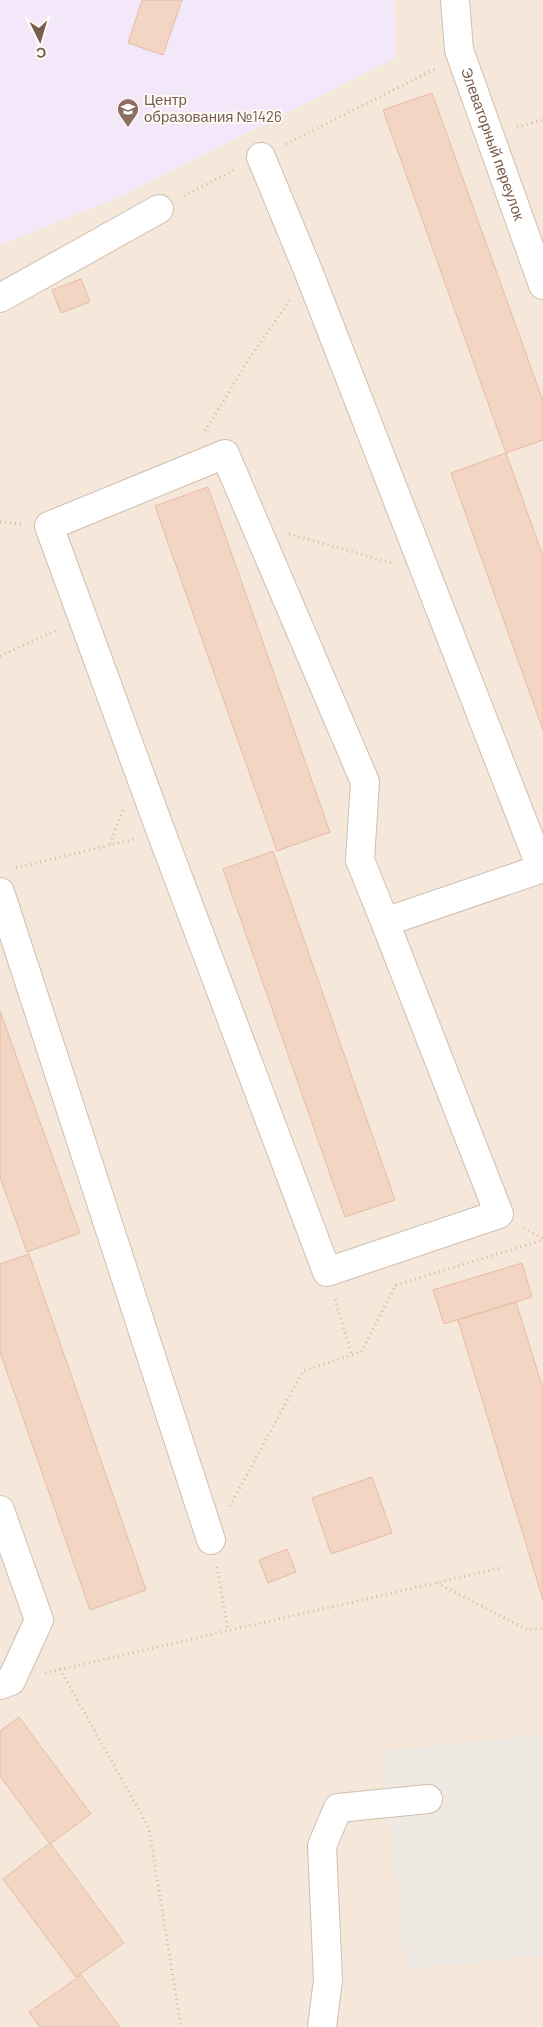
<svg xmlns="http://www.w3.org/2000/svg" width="543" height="2027" font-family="Barlow,sans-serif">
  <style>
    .residential { fill: #f5e8da }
    .industrial { fill: #efe9e4 }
    .education { fill: #f3e8fa }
    .building { fill: #f3d5c3; stroke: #e6bba3 }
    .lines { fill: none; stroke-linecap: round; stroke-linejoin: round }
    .minor-casing { stroke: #d1beb0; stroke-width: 30 }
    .path { stroke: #d9b8a5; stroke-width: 3; stroke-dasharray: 1 4; stroke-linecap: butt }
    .minor { stroke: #fff; stroke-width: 28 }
    .labels { text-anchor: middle; stroke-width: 4; stroke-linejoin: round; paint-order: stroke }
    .education-label { font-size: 15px; fill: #785e54; stroke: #fffaf3; text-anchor: start }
    .street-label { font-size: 15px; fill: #7a5c4d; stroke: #fffaf3 }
  </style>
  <rect width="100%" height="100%" fill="#fdf6ec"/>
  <rect class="residential" x="0" y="0" width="543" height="2027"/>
  <path class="industrial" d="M543,1735V1956L405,1969L384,1751Z"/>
  <path class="education" d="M0,0H394L395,58L118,198L0,245Z"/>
  <g class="building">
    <path d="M142,0H182L163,55L128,43Z"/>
    <path d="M432,93L543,401V440L506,453L383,110Z"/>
    <path d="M81,279L90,302L61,313L52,290Z"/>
    <path d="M506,453L543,556V730L451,473Z"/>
    <path d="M208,487L330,832L277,851L155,506Z"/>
    <path d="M273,851L395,1200L345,1217L223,869Z"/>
    <path d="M0,1011L80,1233L27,1252L0,1177Z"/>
    <path d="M29,1254L146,1590L90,1610L0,1352V1264Z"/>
    <path d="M522,1263L532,1297L444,1324L433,1290Z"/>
    <path d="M516,1302L543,1389V1600L458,1320Z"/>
    <path d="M372,1477L392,1533L331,1554L312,1498Z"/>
    <path d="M287,1549L296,1572L268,1583L259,1560Z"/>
    <path d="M19,1717L91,1814L50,1844L0,1776V1731Z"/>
    <path d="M50,1843L124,1943L76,1977L3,1879Z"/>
    <path d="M81,1975L120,2027H40L29,2012Z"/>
  </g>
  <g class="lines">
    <g class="minor-casing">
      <g id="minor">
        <path id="s1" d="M455,0L459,50L543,285"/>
        <path d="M261,157L309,273L541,868"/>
        <path d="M0,298L159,209"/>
        <path d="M0,892L211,1540"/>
        <path d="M385,922L499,1214L327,1272L161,832L49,526L225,454L365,782L360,860L385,922L543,868"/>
        <path d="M0,1510L39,1620L11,1681L0,1685"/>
        <path d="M322,2027L328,1980L322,1846L338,1808L428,1799"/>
      </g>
    </g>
    <g class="path">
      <path d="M517,127L543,120"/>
      <path d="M286,144L437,68"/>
      <path d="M184,196L236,169"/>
      <path d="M205,431L249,359L290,300"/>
      <path d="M0,522L21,524"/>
      <path d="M289,534L392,563"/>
      <path d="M0,656L57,630"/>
      <path d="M110,844L123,810"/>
      <path d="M16,868L134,839"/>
      <path d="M524,1228L543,1239"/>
      <path d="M335,1299L352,1355"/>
      <path d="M230,1506L303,1371L361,1352L396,1285L543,1240"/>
      <path d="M217,1567L228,1631"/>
      <path d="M437,1583L528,1630L543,1628"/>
      <path d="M60,1669L149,1828L181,2027"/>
      <path d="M45,1673L500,1568"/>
    </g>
    <use href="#minor" class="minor"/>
  </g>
  <defs>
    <g id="school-pin" transform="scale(1.125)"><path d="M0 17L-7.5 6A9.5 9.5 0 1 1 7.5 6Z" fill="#8d6e63" stroke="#fffaf3"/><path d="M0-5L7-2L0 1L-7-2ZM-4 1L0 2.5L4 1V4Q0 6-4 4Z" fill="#fff"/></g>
  </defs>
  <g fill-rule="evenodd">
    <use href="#school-pin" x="128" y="109"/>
  </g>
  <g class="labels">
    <g class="education-label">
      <text x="144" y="105">Центр<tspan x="144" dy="17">образования №1426</tspan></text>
    </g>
    <g class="street-label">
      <text dy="5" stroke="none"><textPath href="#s1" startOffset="150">Элеваторный переулок</textPath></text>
    </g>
  </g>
  <g transform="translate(40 40) rotate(175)" stroke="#fffaf3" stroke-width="4" paint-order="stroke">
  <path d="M0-4L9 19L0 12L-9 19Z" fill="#7a5c4d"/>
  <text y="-8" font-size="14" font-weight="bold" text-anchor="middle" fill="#7a5c4d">С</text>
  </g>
</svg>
